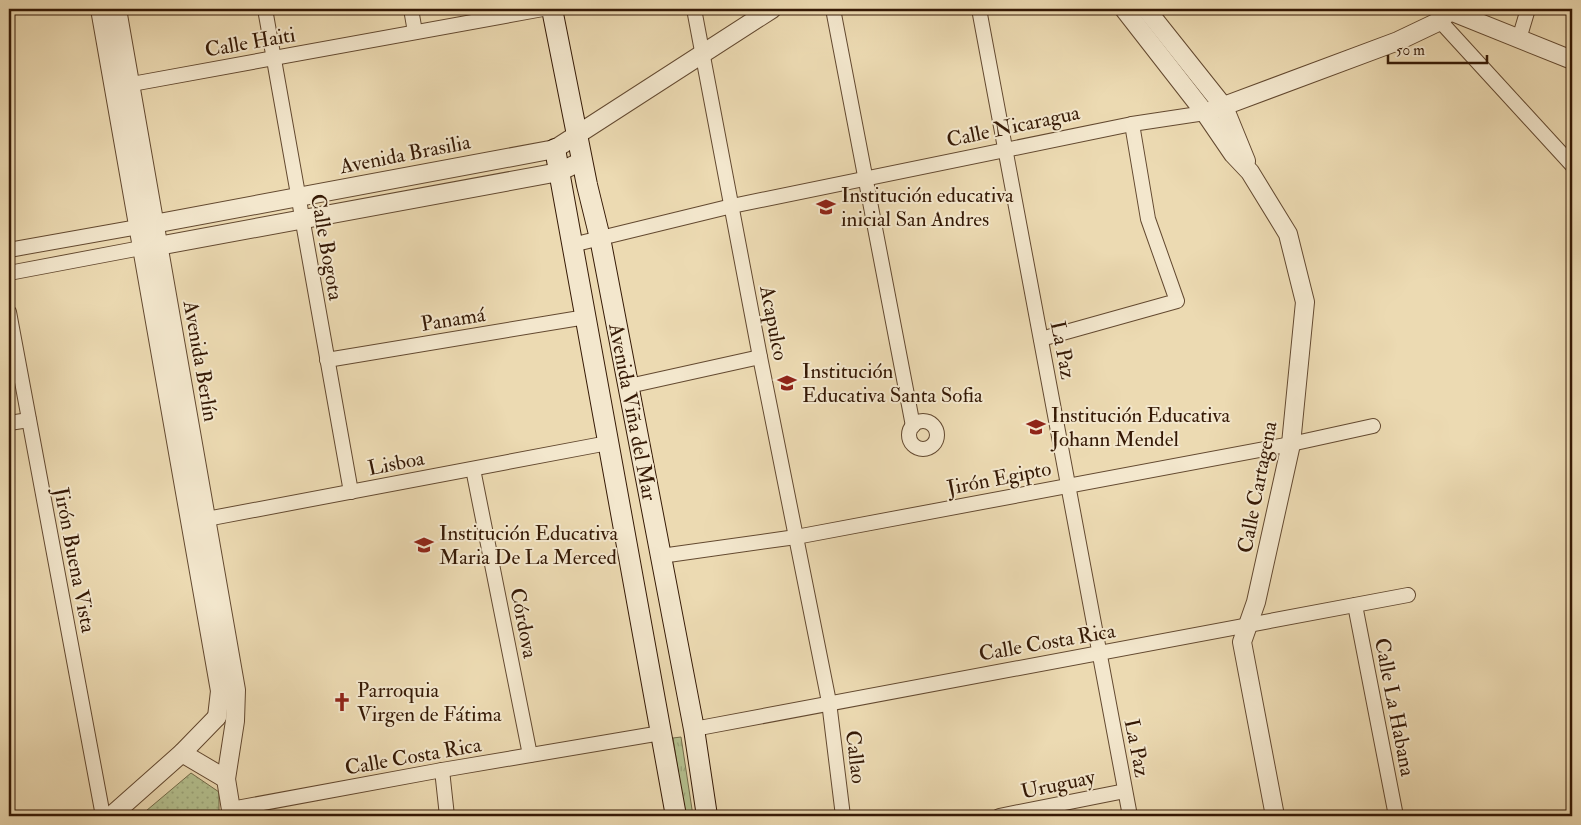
<svg xmlns="http://www.w3.org/2000/svg" width="1581" height="825" font-family="'IM FELL Double Pica',serif">
  <style>
    .grass { fill: url(#grass-tufts); stroke: #746c4a }
    .park { fill: url(#park-dots); stroke: #746c4a }
    .lines { fill: none; stroke-linecap: round; stroke-linejoin: round }
    .minor-casing { stroke: #634930; stroke-width: 16 }
    .tertiary-casing { stroke: #634930; stroke-width: 20 }
    .secondary-casing { stroke: #351905; stroke-width: 22 }
    .minor { stroke: #f3e7cd; stroke-width: 14 }
    .tertiary { stroke: #f3e7cd; stroke-width: 18 }
    .secondary { stroke: #f3e7cd; stroke-width: 20 }
    .labels { text-anchor: middle; stroke-width: 4; stroke-linejoin: round; paint-order: stroke }
    .street-label { font-size: 21px; fill: #351905; stroke: #f3e7cd }
    .poi-label { font-size: 21px; fill: #351905; stroke: #f3e7cd; text-anchor: start }
  </style>
  <defs>
    <pattern id="grass-tufts" width="24" height="20" patternUnits="userSpaceOnUse" patternTransform="scale(1.25)"><rect width="24" height="20" fill="#b4c08f"/><path d="M3 7l-1-3M5 7V3M7 7l1-3M15 17l-1-3M17 17v-4M19 17l1-3" fill="none" stroke="#9ba47a"/></pattern>
    <pattern id="park-dots" width="8" height="8" patternUnits="userSpaceOnUse" patternTransform="scale(1.25)"><rect width="8" height="8" fill="#b4c08f"/><path d="M2 2h.1M6 6h.1" fill="none" stroke="#9ba47a" stroke-width="1.8" stroke-linecap="round"/></pattern>
  </defs>
  <rect width="100%" height="100%" fill="#ecdab2"/>
  <filter id="stains"><feTurbulence type="fractalNoise" baseFrequency=".004" numOctaves="4"/><feColorMatrix values="0 0 0 0 .2 0 0 0 0 .09 0 0 0 0 .02 0 0 0 .5 -.17"/></filter>
  <radialGradient id="worn" r=".72"><stop offset=".6" stop-color="#630" stop-opacity="0"/><stop offset="1" stop-color="#630" stop-opacity=".3"/></radialGradient>
  <path class="grass" d="M681,737L693,816H685L673,738Z"/>
  <path class="park" d="M191,773L219,792V816H140Z"/>
  <g class="lines">
    <g class="minor-casing">
      <g id="minor">
        <path d="M265,9L351,492"/>
        <path d="M411,9L415,32"/>
        <path d="M694,9L760,357L829,702L843,816"/>
        <path d="M833,9L913,426"/>
        <path d="M979,9L1130,816"/>
        <path d="M1440,21L1572,165"/>
        <path d="M1519,39L1528,9"/>
        <path d="M121,86L543,9"/>
        <path d="M572,245L732,206L1132,124L1205,113"/>
        <path d="M9,250L138,227"/>
        <path d="M9,273L141,248"/>
        <path d="M9,312L103,816"/>
        <path d="M1041,339L1177,301L1148,219L1132,124"/>
        <path d="M327,360L586,317"/>
        <path d="M629,386L760,357"/>
        <circle cx="923" cy="435" r="14"/>
        <path d="M9,423L29,420"/>
        <path d="M473,469L530,755"/>
        <path d="M196,521L608,443"/>
        <path d="M661,556L796,537L1291,444L1373,426"/>
        <path d="M1355,605L1396,816"/>
        <path d="M694,729L1408,595"/>
        <path d="M442,770L447,816"/>
        <path d="M231,809L442,770L661,733"/>
        <path d="M999,816L1125,791"/>
      </g>
    </g>
    <g class="tertiary-casing">
      <g id="tertiary">
        <path d="M100,9L220,691L217,717"/>
        <path d="M117,9L236,690L235,721L226,779L232,816"/>
        <path d="M1124,9L1205,113L1233,154L1250,172L1288,234L1305,302L1291,444L1256,602L1242,642L1275,816"/>
        <path d="M1146,9L1224,107L1246,161"/>
        <path d="M1445,9L1572,60"/>
        <path d="M1205,113L1398,41L1440,21L1449,11"/>
        <path d="M143,226L555,149L772,9"/>
        <path d="M147,248L559,172L582,161"/>
        <path d="M182,753L226,779"/>
        <path d="M111,816L182,753L217,717"/>
      </g>
    </g>
    <g class="secondary-casing">
      <g id="secondary">
        <path d="M552,9L587,185L600,238L694,729L707,816"/>
        <path d="M555,149L676,816"/>
      </g>
    </g>
    <use href="#minor" class="minor"/>
    <use href="#tertiary" class="tertiary"/>
    <use href="#secondary" class="secondary"/>
  </g>
  <defs>
    <g id="school-bare" transform="scale(1.5)"><path d="M0-5L7-2L0 1L-7-2ZM-4 1L0 2.5L4 1V4Q0 6-4 4Z" fill="#8f2418" stroke="#f3e7cd" stroke-width="2.5" paint-order="stroke"/></g>
    <g id="church-bare" transform="scale(1.5)"><path d="M-1.2-6h2.4v3.5h3.3v2.4h-3.3V6h-2.4V-.1h-3.3v-2.4h3.3Z" fill="#8f2418" stroke="#f3e7cd" stroke-width="2.5" paint-order="stroke"/></g>
  </defs>
  <g fill-rule="evenodd">
    <use href="#school-bare" x="826" y="207"/>
    <use href="#school-bare" x="787" y="383"/>
    <use href="#school-bare" x="1036" y="427"/>
    <use href="#school-bare" x="424" y="545"/>
    <use href="#church-bare" x="342" y="702"/>
  </g>
  <g class="labels">
    <g class="street-label">
      <text transform="translate(250 42) rotate(-10)" y="7">Calle Haiti</text>
      <text transform="translate(1013 126) rotate(-12)" y="7">Calle Nicaragua</text>
      <text transform="translate(405 154) rotate(-11)" y="7">Avenida Brasilia</text>
      <text transform="translate(327 247) rotate(80)" y="7">Calle Bogota</text>
      <text transform="translate(453 319) rotate(-9)" y="7">Panamá</text>
      <text transform="translate(774 323) rotate(79)" y="7">Acapulco</text>
      <text transform="translate(1063 350) rotate(79)" y="7">La Paz</text>
      <text transform="translate(201 361) rotate(80)" y="7">Avenida Berlín</text>
      <text transform="translate(633 412) rotate(79)" y="7">Avenida Viña del Mar</text>
      <text transform="translate(396 463) rotate(-11)" y="7">Lisboa</text>
      <text transform="translate(999 478) rotate(-11)" y="7">Jirón Egipto</text>
      <text transform="translate(1257 487) rotate(-79)" y="7">Calle Cartagena</text>
      <text transform="translate(75 560) rotate(79)" y="7">Jirón Buena Vista</text>
      <text transform="translate(524 623) rotate(79)" y="7">Córdova</text>
      <text transform="translate(1047 642) rotate(-10)" y="7">Calle Costa Rica</text>
      <text transform="translate(1395 707) rotate(79)" y="7">Calle La Habana</text>
      <text transform="translate(1137 748) rotate(79)" y="7">La Paz</text>
      <text transform="translate(413 756) rotate(-10)" y="7">Calle Costa Rica</text>
      <text transform="translate(856 757) rotate(83)" y="7">Callao</text>
      <text transform="translate(1058 784) rotate(-12)" y="7">Uruguay</text>
    </g>
    <g class="poi-label">
      <text x="841" y="202">Institución educativa<tspan x="841" dy="24">inicial San Andres</tspan></text>
      <text x="802" y="378">Institución<tspan x="802" dy="24">Educativa Santa Sofia</tspan></text>
      <text x="1051" y="422">Institución Educativa<tspan x="1051" dy="24">Johann Mendel</tspan></text>
      <text x="439" y="540">Institución Educativa<tspan x="439" dy="24">Maria De La Merced</tspan></text>
      <text x="357" y="697">Parroquia<tspan x="357" dy="24">Virgen de Fátima</tspan></text>
    </g>
  </g>
  <rect width="1581" height="825" fill="none" stroke="#ecdab2" stroke-width="30"/>
  <rect x="10" y="10" width="1561" height="805" fill="none" stroke="#351905" stroke-width="2.5"/>
  <rect x="15" y="15" width="1551" height="795" fill="none" stroke="#351905"/>
  <path d="M1388 55v8h99v-8" fill="none" stroke="#351905" stroke-width="2.5"/>
  <text x="1396" y="55" font-size="15" fill="#351905" stroke="#f3e7cd" stroke-width="4" paint-order="stroke">50 m</text>
  <rect width="100%" height="100%" filter="url(#stains)"/>
  <rect width="100%" height="100%" fill="url(#worn)"/>
</svg>
